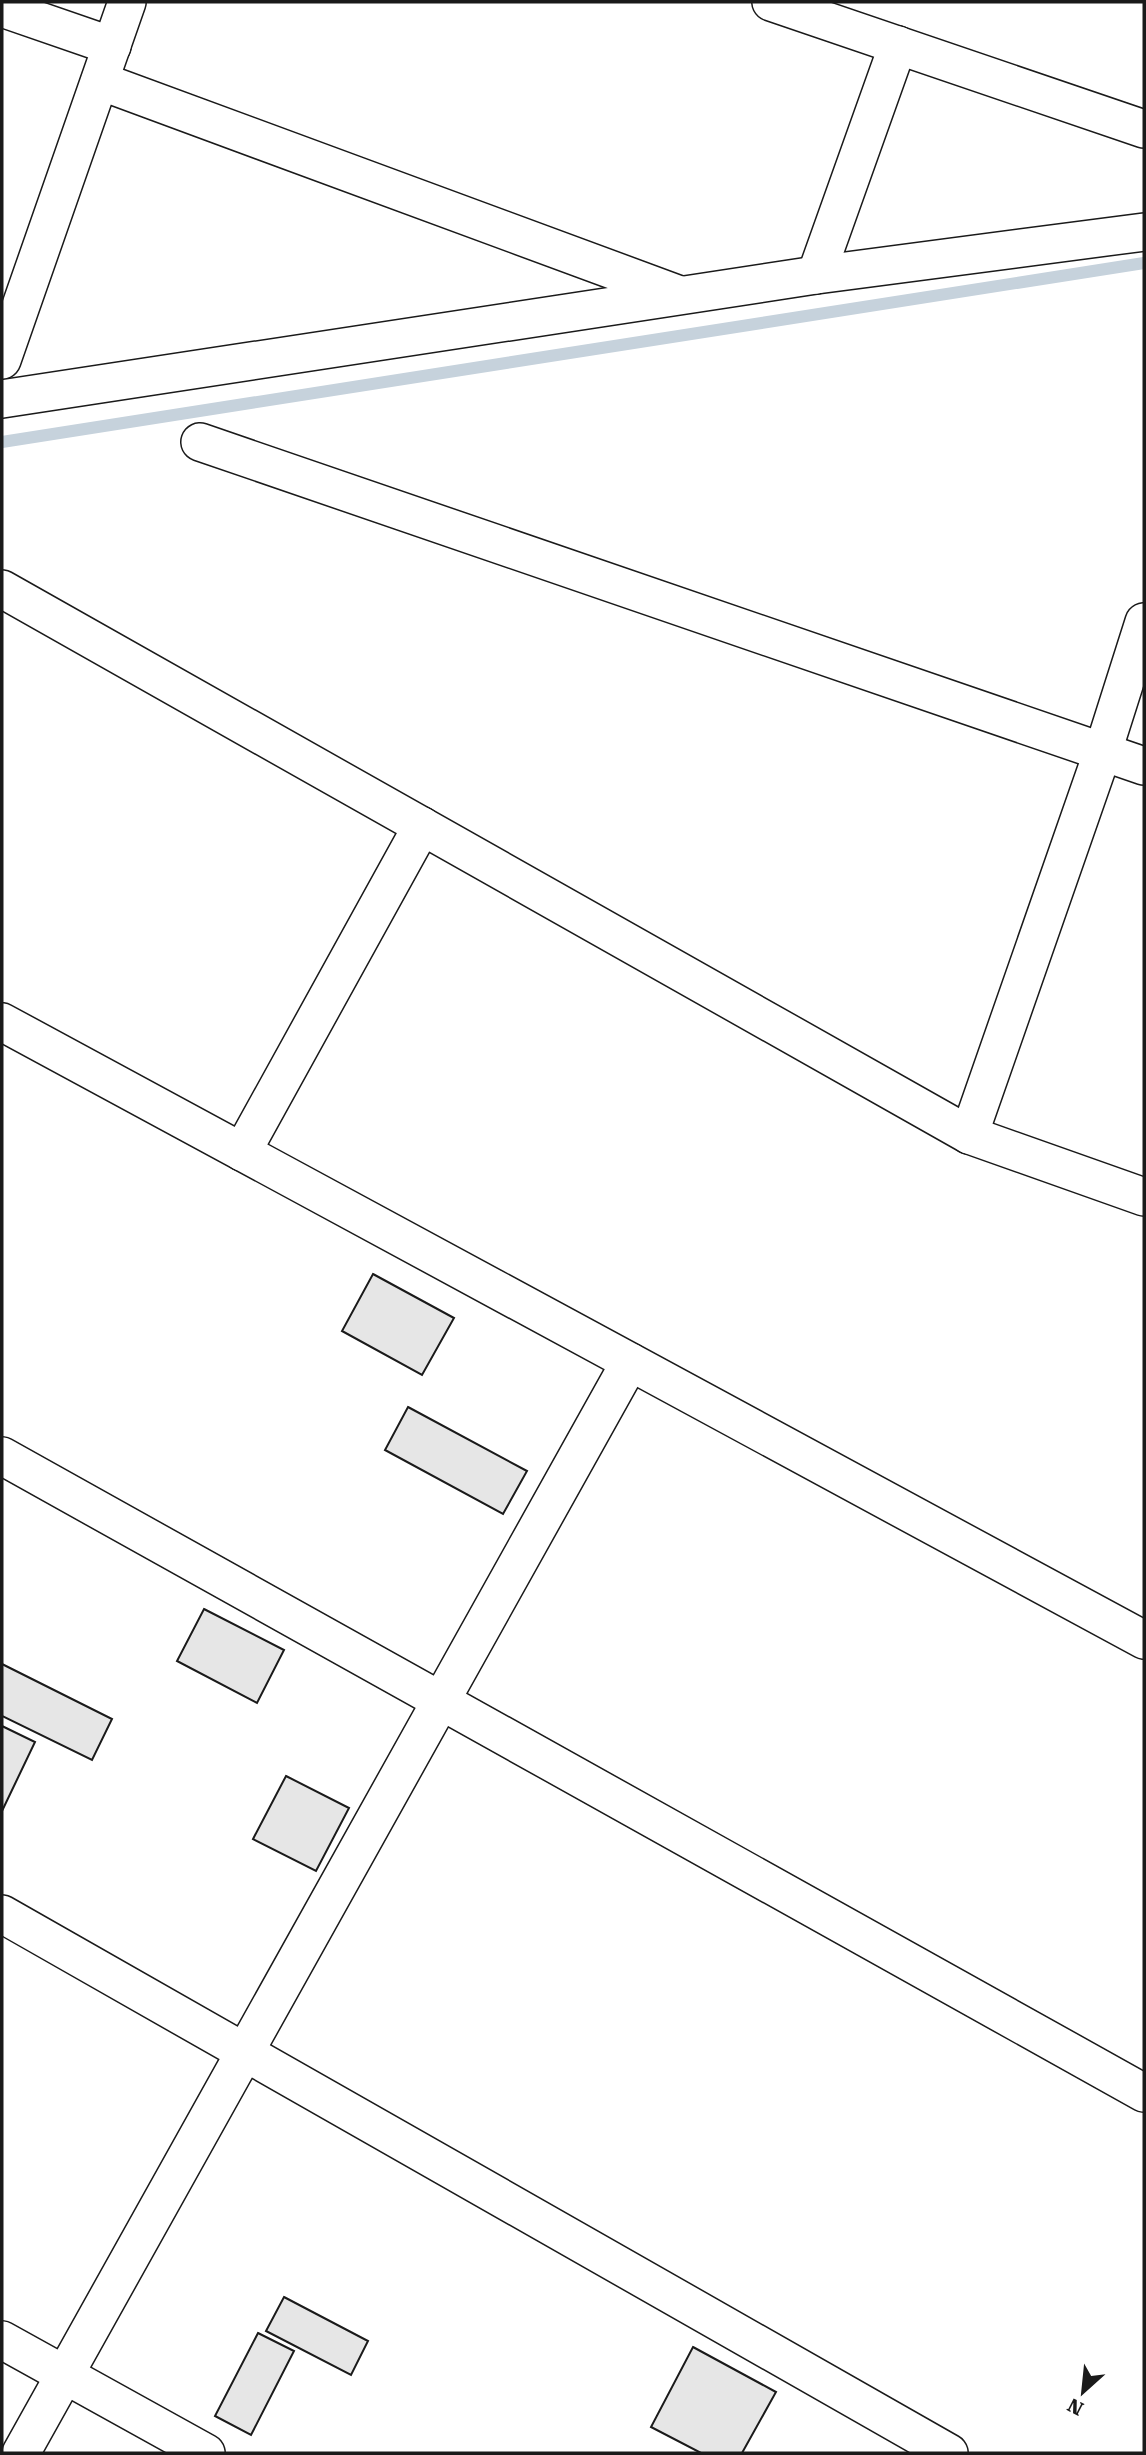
<svg xmlns="http://www.w3.org/2000/svg" width="1146" height="2455" font-family="'Roboto Serif',serif">
  <style>
    .lines { fill: none; stroke-linecap: round; stroke-linejoin: round }
    .stream { stroke: #c6d2dc; stroke-width: 12 }
    .building { fill: #e6e6e6; stroke: #1a1a1a; stroke-width: 2 }
    .minor-casing { stroke: #1a1a1a; stroke-width: 40 }
    .minor { stroke: #fff; stroke-width: 37 }
  </style>
  <rect width="100%" height="100%" fill="#fff"/>
  <g class="lines">
    <path class="stream" d="M2,442L1144,263"/>
  </g>
  <g class="building">
    <path d="M373,1274L454,1318L422,1375L342,1331Z"/>
    <path d="M408,1407L527,1471L503,1514L385,1450Z"/>
    <path d="M204,1609L284,1650L257,1703L177,1661Z"/>
    <path d="M2,1664L112,1719L92,1760L2,1716Z"/>
    <path d="M2,1726L35,1742L2,1811Z"/>
    <path d="M286,1776L349,1808L316,1871L253,1839Z"/>
    <path d="M284,2297L368,2341L351,2375L266,2331Z"/>
    <path d="M258,2333L294,2351L251,2435L215,2416Z"/>
    <path d="M693,2347L776,2392L742,2453H701L651,2427Z"/>
  </g>
  <g class="lines">
    <g class="minor-casing">
      <g id="minor">
        <path d="M771,2L1144,129"/>
        <path d="M2,8L112,46"/>
        <path d="M100,81L680,295"/>
        <path d="M816,275L898,45"/>
        <path d="M2,360L127,2"/>
        <path d="M2,399L816,275L1144,232"/>
        <path d="M200,442L1144,766"/>
        <path d="M2,589L969,1135L1144,1197"/>
        <path d="M2,1022L1144,1640"/>
        <path d="M969,1135L1103,751L1144,622"/>
        <path d="M242,1152L422,826"/>
        <path d="M2,1456L1144,2093"/>
        <path d="M2,1914L949,2453"/>
        <path d="M2,2340L206,2453"/>
        <path d="M21,2453L630,1362"/>
      </g>
    </g>
    <use href="#minor" class="minor"/>
  </g>
  <rect width="1146" height="2455" fill="none" stroke="#1a1a1a" stroke-width="7"/>
  <g transform="translate(1083 2392) rotate(207)" stroke="#ffffff" stroke-width="5" paint-order="stroke">
  <path d="M0-5L12 26L0 18L-12 26Z" fill="#1a1a1a"/>
  <text y="-10" font-size="19" font-weight="bold" text-anchor="middle" fill="#1a1a1a">N</text>
  </g>
</svg>
